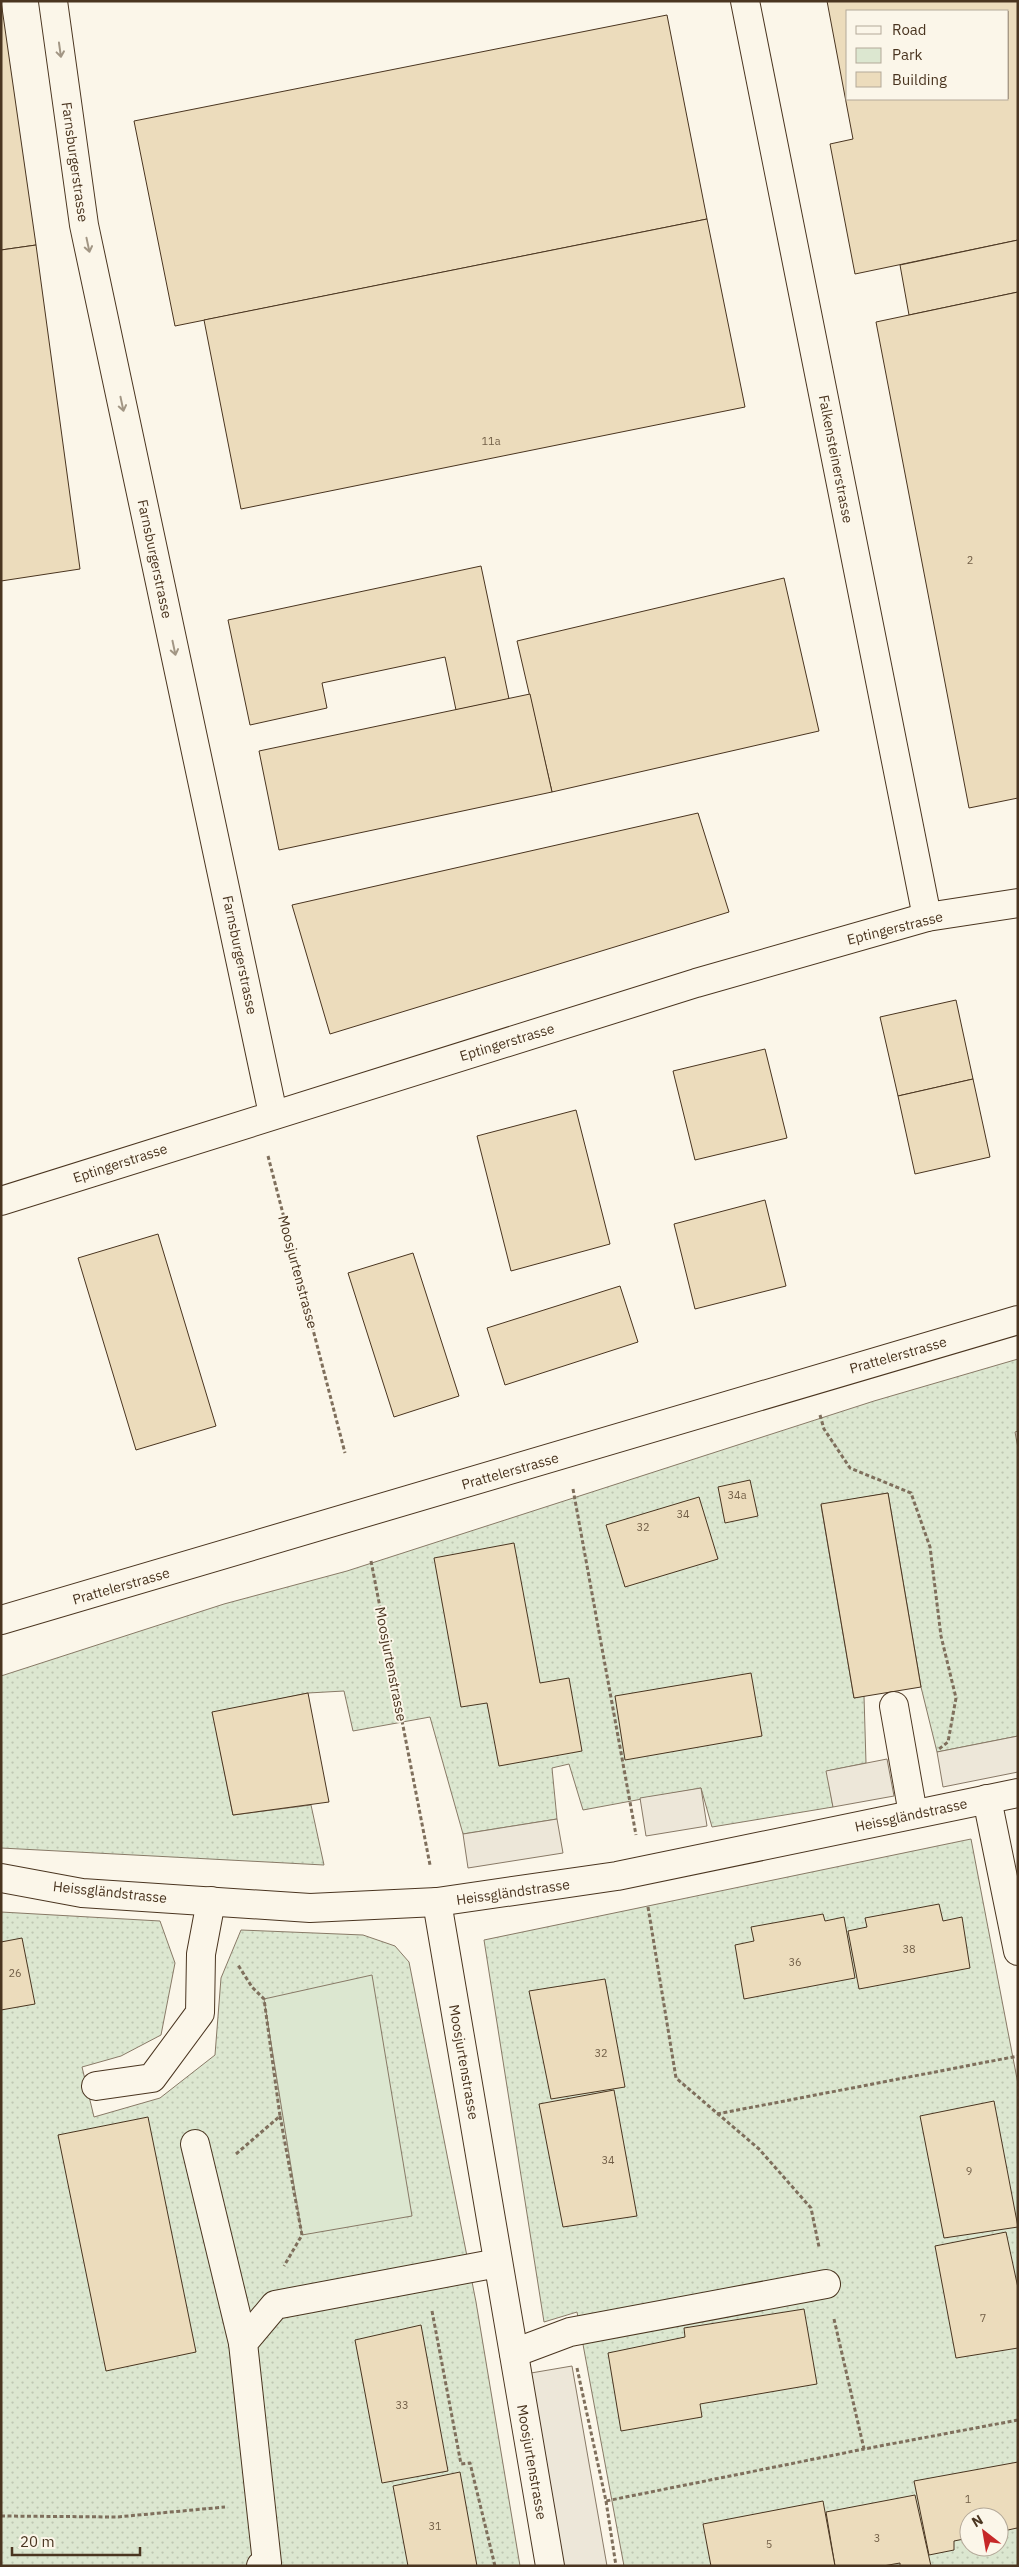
<svg xmlns="http://www.w3.org/2000/svg" width="1019" height="2567" font-family="'IBM Plex Sans',sans-serif">
  <style>
    .grass { fill: url(#grass-dots); stroke: #887966; fill-rule: evenodd }
    .park { fill: #dce7d0; stroke: #887966 }
    .parking { fill: #ede7d9; stroke: #887966 }
    .building { fill: #ecdcbc; stroke: #4a3520; fill-rule: evenodd }
    .lines { fill: none; stroke-linecap: round; stroke-linejoin: round }
    .minor-casing { stroke: #4a3520; stroke-width: 30 }
    .major-casing { stroke: #4a3520; stroke-width: 30 }
    .path { stroke: #7f6f5c; stroke-width: 3; stroke-dasharray: 4 2.5; stroke-linecap: butt }
    .minor { stroke: #fbf6e9; stroke-width: 28 }
    .major { stroke: #fbf6e9; stroke-width: 28 }
    .oneway { stroke: #a29684 }
    .labels { text-anchor: middle; stroke-width: 4; stroke-linejoin: round; paint-order: stroke }
    .number-label { font-size: 11px; fill: #725f47 }
    .street-label { font-size: 14px; fill: #4a3520; stroke: #fbf6e9 }
  </style>
  <defs>
    <pattern id="grass-dots" width="8" height="8" patternUnits="userSpaceOnUse" patternTransform="scale(1.25)"><rect width="8" height="8" fill="#dce7d0"/><path d="M2 2h.1M6 6h.1" fill="none" stroke="#bec7b2" stroke-width="1.8" stroke-linecap="round"/></pattern>
  </defs>
  <rect width="100%" height="100%" fill="#fbf6e9"/>
  <g class="grass">
    <path d="M1018,1359V1431L1015,1432L1018,1448V1736L937,1752L921,1687L888,1493L821,1505L854,1698L864,1696L866,1763L827,1771L833,1807L712,1827L701,1788L583,1810L569,1764L552,1768L557,1819L463,1834L430,1717L353,1731L344,1691L308,1693L213,1713L233,1815L311,1805L324,1865L1,1848V1676L224,1604L347,1571L874,1401Z"/>
    <path d="M971,1839L1018,2084V2566H624L577,2312L544,2322L484,1940ZM969,2517H999V2547H969Z"/>
    <path d="M1,1912L160,1921L175,1963L161,2035L121,2056L82,2067L94,2117L160,2098L215,2055L221,1978L241,1930L363,1935L395,1946L409,1962L476,2302L520,2566H1Z"/>
  </g>
  <path class="park" d="M372,1975L412,2216L302,2235L264,1999Z"/>
  <g class="parking">
    <path d="M1018,1736V1772L943,1787L937,1752Z"/>
    <path d="M887,1759L894,1796L833,1807L826,1771Z"/>
    <path d="M701,1788L707,1826L646,1836L640,1798Z"/>
    <path d="M557,1819L563,1853L468,1868L463,1834Z"/>
    <path d="M572,2366L607,2566H564L531,2373Z"/>
  </g>
  <g class="building">
    <path d="M1,1L36,245L1,250Z"/>
    <path d="M827,1H1018V240L855,274L830,144L853,139ZM848,11H1008V99H848Z"/>
    <path d="M667,15L707,219L175,326L134,121Z"/>
    <path d="M707,219L745,407L241,509L204,320Z"/>
    <path d="M1018,240V292L909,315L900,265Z"/>
    <path d="M36,245L80,569L1,581V250Z"/>
    <path d="M1018,292V798L969,808L876,322Z"/>
    <path d="M481,566L509,699L456,710L445,657L322,683L327,708L250,725L228,620Z"/>
    <path d="M784,578L819,731L552,792L517,641Z"/>
    <path d="M530,694L552,792L279,850L259,751Z"/>
    <path d="M698,813L729,912L330,1034L292,905Z"/>
    <path d="M956,1000L973,1079L898,1096L880,1017Z"/>
    <path d="M765,1049L787,1138L695,1160L673,1071Z"/>
    <path d="M973,1079L990,1157L915,1174L898,1096Z"/>
    <path d="M576,1110L610,1244L511,1271L477,1136Z"/>
    <path d="M765,1200L786,1286L695,1309L674,1224Z"/>
    <path d="M158,1234L216,1426L136,1450L78,1258Z"/>
    <path d="M413,1253L459,1396L394,1417L348,1273Z"/>
    <path d="M620,1286L638,1342L505,1385L487,1328Z"/>
    <path d="M750,1480L758,1516L725,1523L718,1487Z"/>
    <path d="M888,1493L921,1687L854,1698L821,1504Z"/>
    <path d="M699,1497L718,1559L625,1587L606,1525Z"/>
    <path d="M514,1543L540,1683L569,1678L582,1751L499,1766L487,1703L461,1707L434,1558Z"/>
    <path d="M751,1673L762,1736L625,1760L615,1696Z"/>
    <path d="M308,1693L329,1802L233,1815L212,1712Z"/>
    <path d="M939,1904L943,1921L962,1917L970,1968L859,1989L848,1931L867,1927L865,1918Z"/>
    <path d="M823,1914L825,1921L844,1917L855,1978L744,1999L735,1945L754,1941L751,1927Z"/>
    <path d="M22,1938L35,2004L1,2010V1942Z"/>
    <path d="M605,1979L625,2087L551,2099L529,1991Z"/>
    <path d="M614,2090L637,2216L563,2227L539,2104Z"/>
    <path d="M994,2101L1018,2227L944,2238L920,2116Z"/>
    <path d="M148,2117L196,2352L106,2371L58,2135Z"/>
    <path d="M1006,2232L1018,2288V2348L956,2358L935,2246Z"/>
    <path d="M804,2309L817,2384L700,2404L702,2417L621,2431L608,2353L685,2337L684,2328Z"/>
    <path d="M421,2325L448,2471L382,2483L355,2340Z"/>
    <path d="M1018,2462V2531L1017,2528L999,2532V2517H969V2538L954,2541V2550L929,2555L914,2481Z"/>
    <path d="M460,2472L477,2566H408L393,2486Z"/>
    <path d="M915,2495L931,2566H900V2563L883,2566H835L826,2512Z"/>
    <path d="M823,2501L835,2566H711L703,2524Z"/>
  </g>
  <g class="lines">
    <g class="minor-casing">
      <g id="minor">
        <path d="M53,1L84,225L273,1114"/>
        <path d="M745,1L927,917"/>
        <path d="M1,1201L696,983L927,917L1018,903"/>
        <path d="M894,1706L913,1814"/>
        <path d="M987,1799L1018,1951"/>
        <path d="M1,1878L82,1893L310,1908L437,1902L617,1876L1018,1793"/>
        <path d="M437,1902L550,2566"/>
        <path d="M96,2086L152,2078L200,2013L201,1954L211,1901"/>
        <path d="M195,2144L243,2343"/>
        <path d="M514,2353L570,2332L826,2284"/>
        <path d="M261,2566L267,2563L243,2343L275,2305L498,2263"/>
      </g>
    </g>
    <g class="major-casing">
      <path id="major" d="M1,1620L1018,1320"/>
    </g>
    <g class="path">
      <path d="M268,1156L345,1453"/>
      <path d="M820,1415L824,1429L850,1468L911,1493L930,1547L941,1636L956,1698L948,1742L939,1749"/>
      <path d="M573,1489L636,1835"/>
      <path d="M371,1561L430,1865"/>
      <path d="M648,1907L676,2078L759,2149L811,2208L819,2247"/>
      <path d="M717,2114L1018,2056"/>
      <path d="M280,2116L302,2235L284,2266"/>
      <path d="M236,2154L280,2116L264,1999L252,1987L238,1965"/>
      <path d="M432,2311L461,2464L470,2463L495,2566"/>
      <path d="M834,2319L864,2449L1018,2420"/>
      <path d="M577,2368L606,2501L864,2449"/>
      <path d="M606,2501L616,2566"/>
      <path d="M1,2516L117,2517L225,2507"/>
    </g>
    <use href="#minor" class="minor"/>
    <use href="#major" class="major"/>
  </g>
  <defs><path id="oneway-shaft" d="M-6 0H5M1.5-3L5.5 0L1.5 3" fill="none" stroke-width="1.6" stroke-linecap="round" stroke-linejoin="round" transform="scale(1.25)"/></defs>
  <g class="oneway">
    <use href="#oneway-shaft" transform="translate(60 50) rotate(82)"/>
    <use href="#oneway-shaft" transform="translate(88 245) rotate(78)"/>
    <use href="#oneway-shaft" transform="translate(122 404) rotate(78)"/>
    <use href="#oneway-shaft" transform="translate(174 648) rotate(78)"/>
  </g>
  <g class="labels">
    <g class="number-label">
      <text x="491" y="445">11a</text>
      <text x="970" y="564">2</text>
      <text x="737" y="1499">34a</text>
      <text x="683" y="1518">34</text>
      <text x="643" y="1531">32</text>
      <text x="909" y="1953">38</text>
      <text x="795" y="1966">36</text>
      <text x="15" y="1977">26</text>
      <text x="601" y="2057">32</text>
      <text x="608" y="2164">34</text>
      <text x="969" y="2175">9</text>
      <text x="983" y="2322">7</text>
      <text x="402" y="2409">33</text>
      <text x="968" y="2503">1</text>
      <text x="435" y="2530">31</text>
      <text x="877" y="2542">3</text>
      <text x="769" y="2548">5</text>
    </g>
    <g class="street-label">
      <text transform="translate(75 162) rotate(82)" y="5">Farnsburgerstrasse</text>
      <text transform="translate(836 459) rotate(79)" y="5">Falkensteinerstrasse</text>
      <text transform="translate(155 559) rotate(78)" y="5">Farnsburgerstrasse</text>
      <text transform="translate(895 928) rotate(-14)" y="5">Eptingerstrasse</text>
      <text transform="translate(240 955) rotate(78)" y="5">Farnsburgerstrasse</text>
      <text transform="translate(507 1042) rotate(-17)" y="5">Eptingerstrasse</text>
      <text transform="translate(120 1163) rotate(-18)" y="5">Eptingerstrasse</text>
      <text transform="translate(298 1272) rotate(75)" y="5">Moosjurtenstrasse</text>
      <text transform="translate(898 1355) rotate(-16)" y="5">Prattelerstrasse</text>
      <text transform="translate(510 1471) rotate(-16)" y="5">Prattelerstrasse</text>
      <text transform="translate(121 1586) rotate(-16)" y="5">Prattelerstrasse</text>
      <text transform="translate(391 1664) rotate(79)" y="5">Moosjurtenstrasse</text>
      <text transform="translate(911 1815) rotate(-12)" y="5">Heissgländstrasse</text>
      <text transform="translate(110 1892) rotate(6)" y="5">Heissgländstrasse</text>
      <text transform="translate(513 1892) rotate(-8)" y="5">Heissgländstrasse</text>
      <text transform="translate(464 2062) rotate(80)" y="5">Moosjurtenstrasse</text>
      <text transform="translate(532 2462) rotate(80)" y="5">Moosjurtenstrasse</text>
    </g>
  </g>
  <rect width="1019" height="2567" fill="none" stroke="#4a3520" stroke-width="5"/>
  <rect x="846" y="10" width="162" height="90" fill="#fbf6e9" stroke="#b4a999"/>
  <rect x="856" y="26" width="25" height="8" fill="#fbf6e9" stroke="#b4a999"/>
  <text x="892" y="35" font-size="15" fill="#4a3520">Road</text>
  <rect x="856" y="48" width="25" height="15" fill="#dce7d0" stroke="#b4a999"/>
  <text x="892" y="60" font-size="15" fill="#4a3520">Park</text>
  <rect x="856" y="72" width="25" height="15" fill="#ecdcbc" stroke="#b4a999"/>
  <text x="892" y="85" font-size="15" fill="#4a3520">Building</text>
  <g transform="translate(984 2532) rotate(329)"><circle r="24" fill="#fbf6e9" stroke="#b4a999"/>
  <path d="M0-4L9 19L0 12L-9 19Z" fill="#c62828"/>
  <text y="-8" font-size="14" font-weight="bold" text-anchor="middle" fill="#4a3520">N</text>
  </g>
  <path d="M12 2547v8h128v-8" fill="none" stroke="#4a3520" stroke-width="2.5"/>
  <text x="20" y="2547" font-size="15" fill="#4a3520" stroke="#fbf6e9" stroke-width="4" paint-order="stroke">20 m</text>
</svg>
